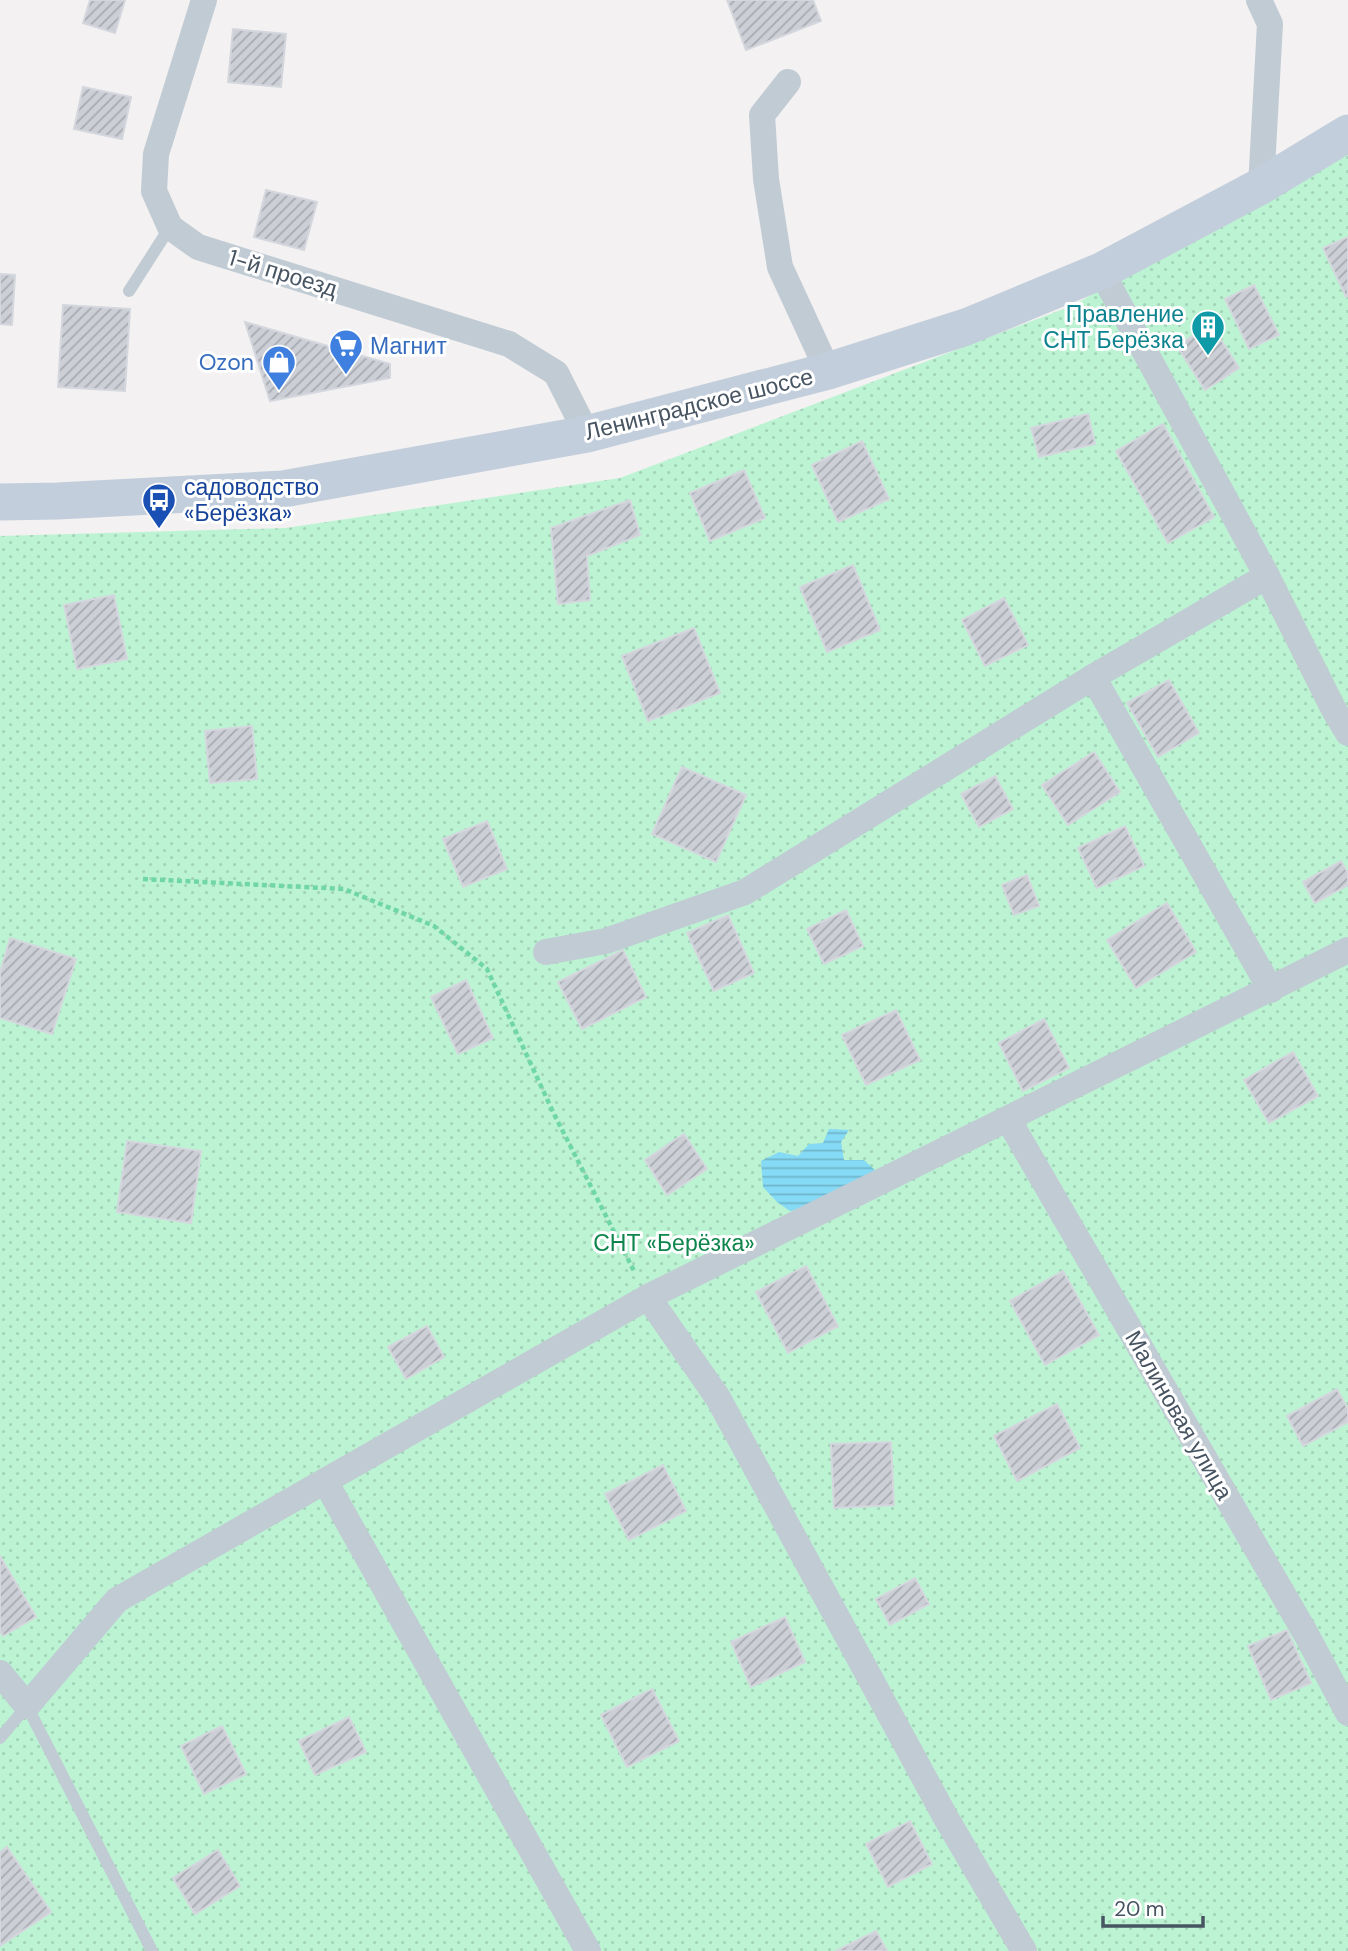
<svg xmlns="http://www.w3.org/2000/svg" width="1348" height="1951" font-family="'DM Sans',sans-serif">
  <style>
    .garden { fill: url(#garden-dots) }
    .water { fill: url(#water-rules) }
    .building { fill: url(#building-hatch); stroke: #d4d7dd; stroke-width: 2 }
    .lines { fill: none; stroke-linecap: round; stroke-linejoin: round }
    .path { stroke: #70d6a6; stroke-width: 4.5; stroke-dasharray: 5 3.5; stroke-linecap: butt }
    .service { stroke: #c0cbd4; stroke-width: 12 }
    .minor { stroke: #c0cbd4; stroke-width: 26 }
    .secondary { stroke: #c2cedb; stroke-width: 37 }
    .labels { text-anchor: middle; stroke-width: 6; stroke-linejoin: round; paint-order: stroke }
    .street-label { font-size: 23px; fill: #475461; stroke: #fff }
    .culture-label { font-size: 23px; fill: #0d838f; stroke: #fff; text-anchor: end }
    .shop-label { font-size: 23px; fill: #366cbe; stroke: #fff; text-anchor: start }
    .transit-label { font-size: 23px; fill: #164399; stroke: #fff; text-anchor: start }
    .park-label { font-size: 23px; fill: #0e854c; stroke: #fff }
  </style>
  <defs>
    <pattern id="garden-dots" width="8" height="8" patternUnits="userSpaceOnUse" patternTransform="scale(1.75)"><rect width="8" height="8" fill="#bcf4d3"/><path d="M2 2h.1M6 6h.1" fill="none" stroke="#a3d3b8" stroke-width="1.8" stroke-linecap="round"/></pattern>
    <pattern id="water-rules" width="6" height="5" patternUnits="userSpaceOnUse" patternTransform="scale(1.75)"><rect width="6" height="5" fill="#85dbf5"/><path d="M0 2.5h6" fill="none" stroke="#6fb4ca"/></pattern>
    <pattern id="building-hatch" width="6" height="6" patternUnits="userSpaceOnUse" patternTransform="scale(1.75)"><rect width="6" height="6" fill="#ccd0d6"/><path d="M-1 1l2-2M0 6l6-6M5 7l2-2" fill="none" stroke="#a7abb1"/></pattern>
  </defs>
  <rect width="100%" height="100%" fill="#f3f1f1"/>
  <path class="garden" d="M1348,140V1951H0V536L286,528L620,478L1074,305Z"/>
  <path class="water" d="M829,1129L849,1130L841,1142L844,1160H864L877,1172L837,1200L790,1211L777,1202L763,1187L761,1161L779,1152L798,1156L809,1144L823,1143Z"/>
  <g class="building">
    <path d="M90,0H125L115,33L83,23Z"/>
    <path d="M727,0H813L821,21L746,50Z"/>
    <path d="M233,29L286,34L281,87L228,82Z"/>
    <path d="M83,87L131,97L122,139L74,129Z"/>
    <path d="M266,190L317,202L304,250L254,237Z"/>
    <path d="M1348,237V296L1346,297L1323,248Z"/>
    <path d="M0,274L15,275L12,325L0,324Z"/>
    <path d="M1254,285L1279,335L1249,349L1225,299Z"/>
    <path d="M63,305L130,309L125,391L58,387Z"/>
    <path d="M245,322L390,364V378L270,401Z"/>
    <path d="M1211,324L1239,368L1205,390L1177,346Z"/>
    <path d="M1088,414L1095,444L1039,457L1031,428Z"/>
    <path d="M1163,424L1214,517L1168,543L1116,451Z"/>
    <path d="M862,441L889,499L838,522L812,465Z"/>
    <path d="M744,470L765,518L710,541L690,493Z"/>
    <path d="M630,500L640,535L587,556L590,600L558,604L551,528Z"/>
    <path d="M853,565L880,630L827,652L800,587Z"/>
    <path d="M114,595L127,659L77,669L64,605Z"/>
    <path d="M1004,598L1028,645L985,666L962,620Z"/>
    <path d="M694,628L720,693L648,721L622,656Z"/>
    <path d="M1169,680L1199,733L1158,757L1127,703Z"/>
    <path d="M252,726L257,779L210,783L205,731Z"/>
    <path d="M1094,752L1120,792L1068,825L1042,785Z"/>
    <path d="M682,767L746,795L716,862L652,834Z"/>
    <path d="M995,776L1013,809L979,827L961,794Z"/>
    <path d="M487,821L507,869L463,887L443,839Z"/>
    <path d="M1125,826L1144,866L1097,888L1078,848Z"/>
    <path d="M1341,861L1348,873V885L1315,903L1303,882Z"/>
    <path d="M1027,875L1039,906L1014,915L1002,885Z"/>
    <path d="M1167,903L1196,952L1136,988L1107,940Z"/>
    <path d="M846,910L863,946L824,964L807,929Z"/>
    <path d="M728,915L754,973L714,991L687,933Z"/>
    <path d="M10,938L76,959L52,1034L0,1018V972Z"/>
    <path d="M623,950L646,997L582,1029L558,982Z"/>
    <path d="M466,980L493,1038L458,1054L431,997Z"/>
    <path d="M896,1010L920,1060L866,1085L842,1035Z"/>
    <path d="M1044,1019L1069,1068L1023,1091L999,1043Z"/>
    <path d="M1293,1052L1318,1096L1269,1123L1244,1080Z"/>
    <path d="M684,1134L707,1169L667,1195L645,1160Z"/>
    <path d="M127,1141L201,1151L191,1223L117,1212Z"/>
    <path d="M806,1266L838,1326L788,1353L756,1292Z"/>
    <path d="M1063,1271L1099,1335L1045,1365L1010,1301Z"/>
    <path d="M427,1326L444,1357L406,1379L388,1347Z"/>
    <path d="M1337,1389L1348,1409V1422L1303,1446L1287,1416Z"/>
    <path d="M1057,1404L1080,1448L1017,1481L994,1436Z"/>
    <path d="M891,1442L894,1505L834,1508L831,1444Z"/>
    <path d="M663,1465L686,1511L629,1540L605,1494Z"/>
    <path d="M0,1556L36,1617L3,1636L0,1631Z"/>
    <path d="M915,1578L929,1604L890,1625L876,1599Z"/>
    <path d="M785,1617L805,1662L751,1687L731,1642Z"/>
    <path d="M1287,1630L1311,1683L1271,1700L1248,1646Z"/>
    <path d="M652,1689L679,1741L627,1767L601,1715Z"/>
    <path d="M349,1717L366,1752L315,1775L299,1741Z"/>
    <path d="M222,1726L246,1774L204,1794L181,1746Z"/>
    <path d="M910,1821L932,1864L888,1887L866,1844Z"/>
    <path d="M7,1847L51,1912L0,1946V1852Z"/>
    <path d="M218,1850L240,1886L195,1914L173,1878Z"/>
    <path d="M876,1931L887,1951H836Z"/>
  </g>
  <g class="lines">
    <path class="path" d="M143,879L344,889L434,926L487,969L553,1112L634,1271"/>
    <g class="service">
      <path d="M129,291L170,227"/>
      <path d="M0,1738L27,1706L152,1951"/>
    </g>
    <g class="minor">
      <path d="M204,0L156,154L154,191L170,227L198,247L509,344L556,373L587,434"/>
      <path d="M1259,0L1270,24L1261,186"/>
      <path d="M788,82L762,115L766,179L780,267L828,371"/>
      <path d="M1101,271L1267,576L1333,708L1348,733"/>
      <path d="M1093,677L1271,990"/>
      <path d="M546,952L606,941L745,892L1093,677L1267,576"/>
      <path d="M1008,1119L1306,1634L1348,1713"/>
      <path d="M648,1297L718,1398L946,1818L1024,1951"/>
      <path d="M325,1481L588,1951"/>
      <path d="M0,1673L27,1706L117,1600L325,1481L648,1297L1348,950"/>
    </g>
    <path class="secondary" d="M0,502L58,501L283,489L587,434L828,371L966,327L1101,271L1261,186L1348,133"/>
  </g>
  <defs>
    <g id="building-pin" transform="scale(1.75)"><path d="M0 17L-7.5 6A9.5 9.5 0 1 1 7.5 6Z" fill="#0f9aa8" stroke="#fff"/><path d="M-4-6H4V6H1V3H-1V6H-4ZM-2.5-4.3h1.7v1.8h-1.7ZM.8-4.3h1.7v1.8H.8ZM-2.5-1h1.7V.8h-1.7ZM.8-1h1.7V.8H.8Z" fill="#fff"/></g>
    <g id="supermarket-pin" transform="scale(1.75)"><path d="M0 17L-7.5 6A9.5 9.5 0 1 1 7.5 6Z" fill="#3f7fe0" stroke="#fff"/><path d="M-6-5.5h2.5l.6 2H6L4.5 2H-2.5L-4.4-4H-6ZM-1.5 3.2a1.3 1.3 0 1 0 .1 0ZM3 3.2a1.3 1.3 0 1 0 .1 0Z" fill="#fff"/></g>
    <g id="shop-pin" transform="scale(1.75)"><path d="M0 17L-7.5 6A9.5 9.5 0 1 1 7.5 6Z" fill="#3f7fe0" stroke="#fff"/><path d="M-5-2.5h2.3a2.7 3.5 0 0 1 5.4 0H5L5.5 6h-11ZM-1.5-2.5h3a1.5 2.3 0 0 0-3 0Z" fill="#fff"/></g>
    <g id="bus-pin" transform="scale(1.75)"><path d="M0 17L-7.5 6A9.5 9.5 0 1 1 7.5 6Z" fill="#1a4fb4" stroke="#fff"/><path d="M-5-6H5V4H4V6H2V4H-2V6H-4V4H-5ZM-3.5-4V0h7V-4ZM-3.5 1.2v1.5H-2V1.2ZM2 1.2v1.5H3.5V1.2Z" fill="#fff"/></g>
  </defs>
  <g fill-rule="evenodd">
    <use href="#building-pin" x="1208" y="327"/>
    <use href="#supermarket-pin" x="346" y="346"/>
    <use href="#shop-pin" x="279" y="362"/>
    <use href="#bus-pin" x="159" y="500"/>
  </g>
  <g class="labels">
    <g class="street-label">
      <text transform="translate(283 273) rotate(17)" y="8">1-й проезд</text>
      <text transform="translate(699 404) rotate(-14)" y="8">Ленинградское шоссе</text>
      <text transform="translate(1179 1415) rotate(60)" y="8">Малиновая улица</text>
    </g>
    <g class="culture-label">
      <text x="1184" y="322">Правление<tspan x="1184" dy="26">СНТ Берёзка</tspan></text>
    </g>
    <g class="shop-label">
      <text x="370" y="354">Магнит</text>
      <text x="254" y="370" text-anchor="end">Ozon</text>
    </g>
    <g class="transit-label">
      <text x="184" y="495">садоводство<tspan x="184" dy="26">«Берёзка»</tspan></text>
    </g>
    <g class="park-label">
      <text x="674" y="1251">СНТ «Берёзка»</text>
    </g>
  </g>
  <path d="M1103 1916v10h100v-10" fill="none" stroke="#475461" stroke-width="3.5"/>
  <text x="1114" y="1916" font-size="21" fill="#475461" stroke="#ffffff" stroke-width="5" paint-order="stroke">20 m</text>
</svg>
